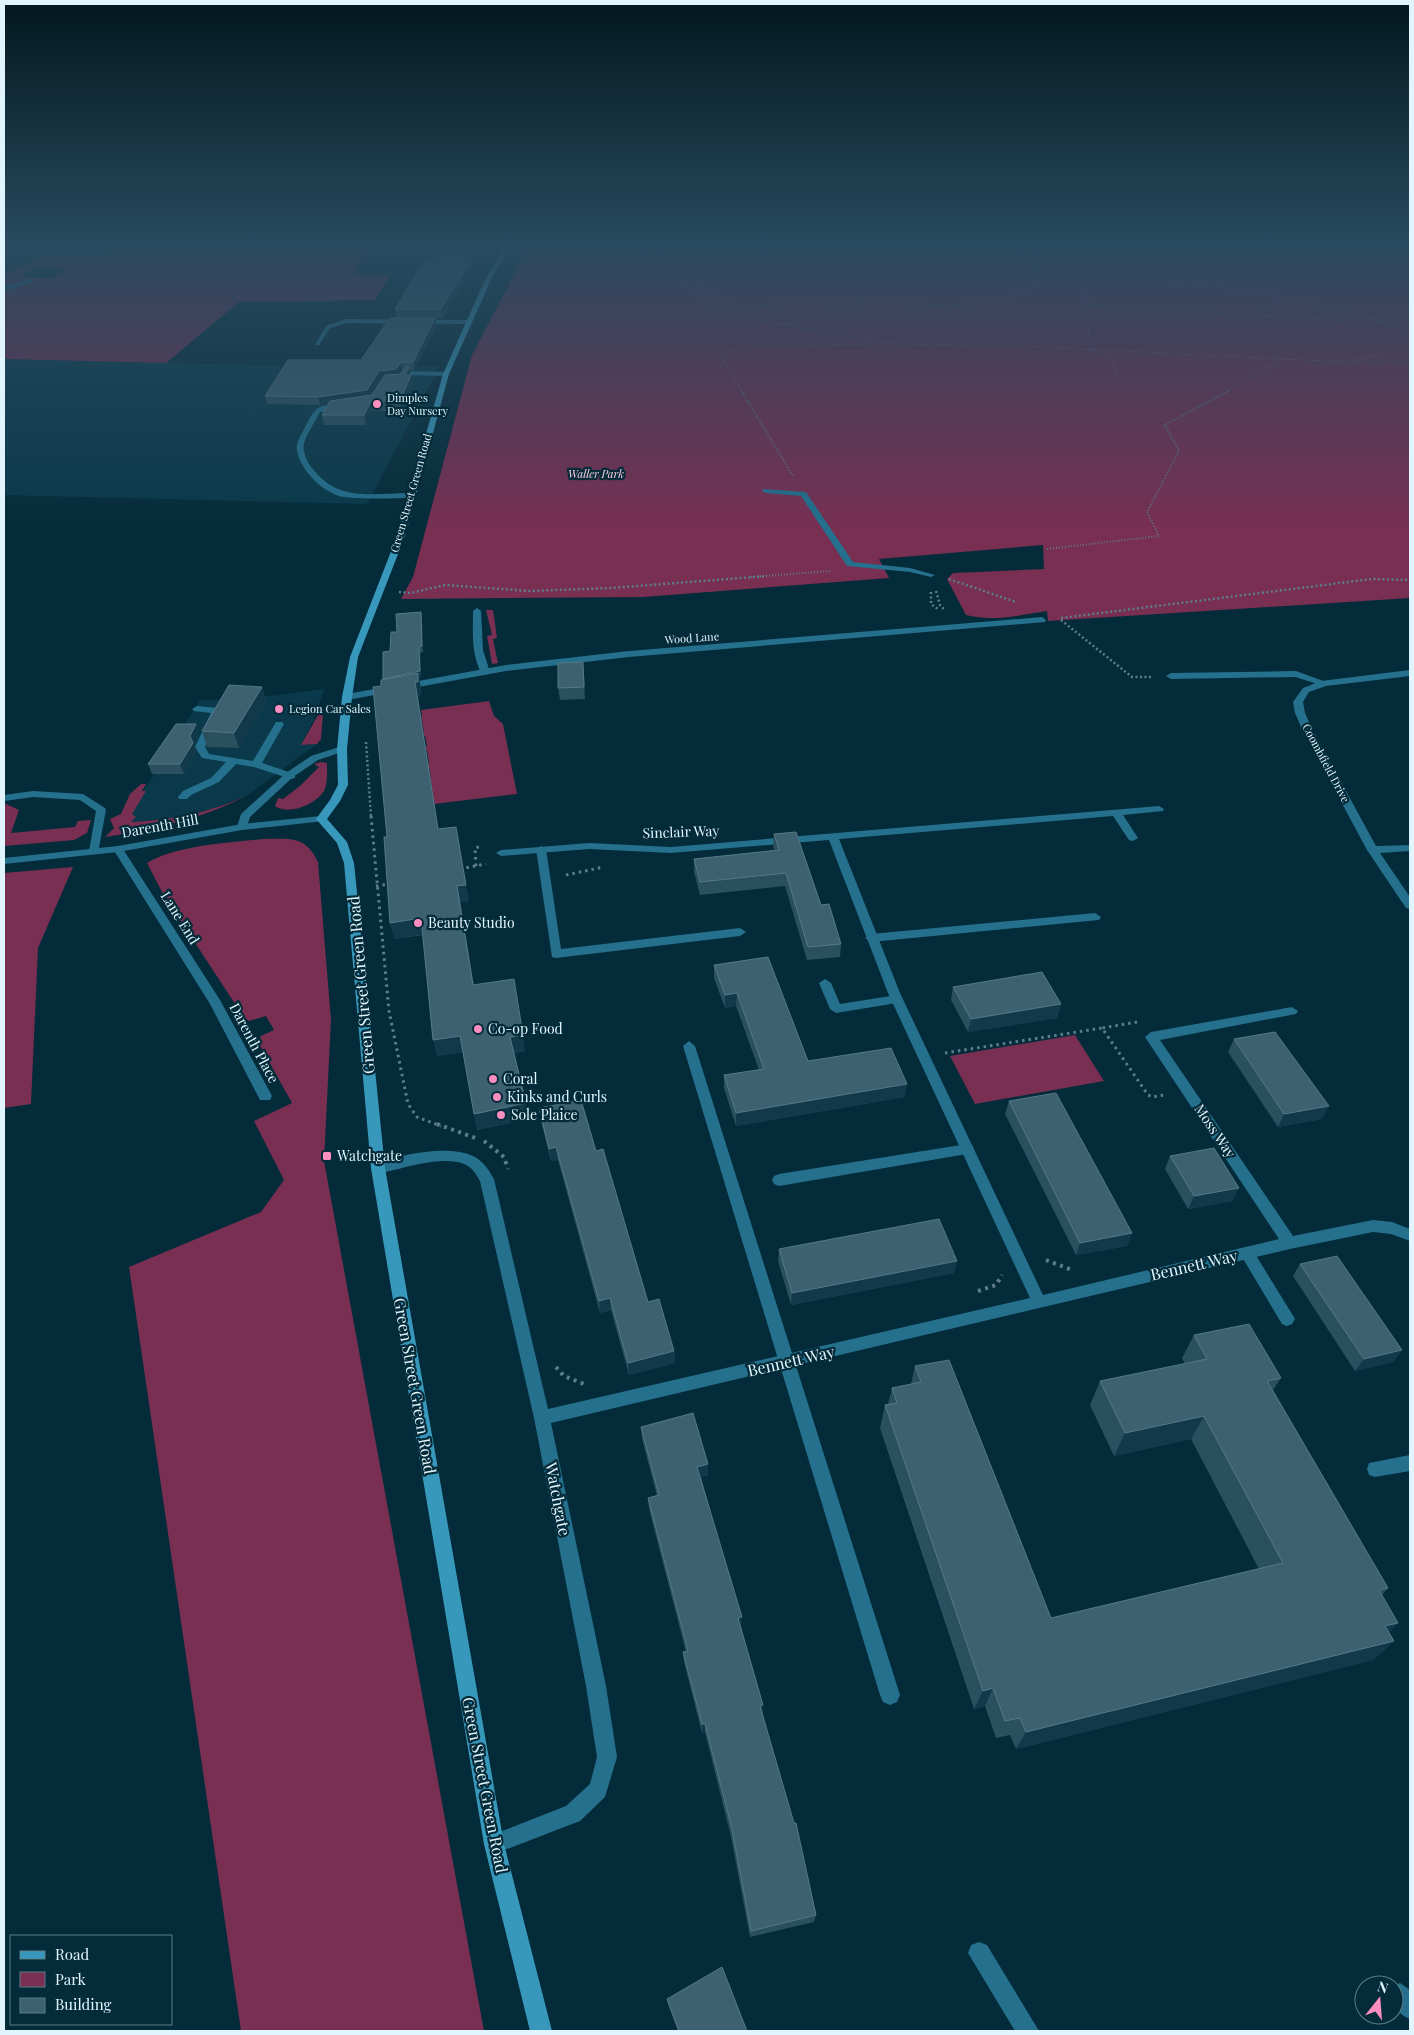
<svg xmlns="http://www.w3.org/2000/svg" width="1414" height="2035" font-family="'Playfair Display',serif">
  <style>
    .built { fill: #09394a }
    .green { fill: #782f52; fill-rule: evenodd }
    .lines { fill: none; stroke-linecap: round; stroke-linejoin: round }
    .path-far4 { stroke: #5e7d89; stroke-width: 1; stroke-dasharray: 1 2; stroke-linecap: butt }
    .path-far3 { stroke: #5e7d89; stroke-width: 2; stroke-dasharray: 1 2; stroke-linecap: butt }
    .path-far2 { stroke: #5e7d89; stroke-width: 2.5; stroke-dasharray: 2 2.5; stroke-linecap: butt }
    .path-far1 { stroke: #5e7d89; stroke-width: 3; stroke-dasharray: 2.5 4; stroke-linecap: butt }
    .path { stroke: #5e7d89; stroke-width: 4; stroke-dasharray: 3 4.5; stroke-linecap: butt }
    .service { fill: #24708d; fill-rule: evenodd }
    .minor { fill: #24708d; fill-rule: evenodd }
    .tertiary { fill: #24708d; fill-rule: evenodd }
    .secondary { fill: #3898bc; fill-rule: evenodd }
    .wall { fill: #2a4f5f; fill-rule: evenodd }
    .shaded-wall { fill: #123949 }
    .building { fill: #3d6170; stroke: #577886 }
    .poi-dot { fill: #fd8ec0; stroke: #042b39; stroke-width: 2 }
    .labels { text-anchor: middle; stroke-width: 4.5; stroke-linejoin: round; paint-order: stroke }
    .far-poi-label { font-size: 11px; fill: #e1f5fe; stroke: #042b39; text-anchor: start }
    .far-park-label { font-size: 11px; font-style: italic; fill: #ffcbdf; stroke: #042b39 }
    .far-street-label { font-size: 11px; fill: #e1f5fe; stroke: #042b39 }
    .street-label { font-size: 14px; fill: #e1f5fe; stroke: #042b39 }
    .poi-label { font-size: 14px; fill: #e1f5fe; stroke: #042b39; text-anchor: start }
    .near-street-label { font-size: 16px; fill: #e1f5fe; stroke: #042b39 }
  </style>
  <rect width="100%" height="100%" fill="#042b39"/>
  <g class="built">
    <path d="M4,359L340,367L440,366L367,504L4,495Z"/>
    <path d="M324,689L315,717L301,745L317,744L248,795L197,815L176,819L130,822L135,817H127L200,700L254,698Z"/>
  </g>
  <g class="green">
    <path d="M529,246H1328L1410,252V598L1048,621L1047,611C1020,615 993,622 966,615L947,579L953,573L1044,569L1043,545L879,559L889,578L643,597L401,599L413,577L472,355Z"/>
    <path d="M367,251L353,275H390L375,300L239,302L166,363L4,359V275L43,256ZM37,267L67,270L50,279L19,276Z"/>
    <path d="M486,610H493L497,638L493,639L498,663L492,664L487,636L492,635Z"/>
    <path d="M489,701L494,716L503,724L517,794L434,804L431,782L421,784L420,780L431,778L429,767L418,764L429,763L427,750L416,751V748L427,746L425,736L415,737L414,734L424,733L422,720L412,721V718L422,717L421,710Z"/>
    <path d="M318,715H323L321,739L317,744L301,745Z"/>
    <path d="M321,762L327,763C327,771 328,784 324,791C316,804 289,816 275,806L278,798L283,799L300,786L319,767L314,764Z"/>
    <path d="M141,784H146L142,791H146L132,814L136,817L131,822C173,820 209,813 248,795C203,819 155,829 105,837L114,828L110,819L121,814L130,794Z"/>
    <path d="M4,803L19,810L11,833L75,827L78,821L91,820L87,833L74,840L4,846Z"/>
    <path d="M263,839C290,839 305,835 318,862L331,1020L324,1161L484,2031H241L129,1267L261,1212L284,1180L254,1121L292,1103L258,1042L261,1036L274,1030L266,1016L249,1021L245,1019L163,894L147,863C173,846 231,842 263,839Z"/>
    <path d="M73,867L38,948L31,1104L4,1108V873Z"/>
    <path d="M1075,1035L1104,1081L975,1104L950,1056Z"/>
  </g>
  <g class="lines">
    <g class="path-far4">
      <path d="M645,246L642,261L725,312L783,325L893,344L1020,346L1281,359"/>
      <path d="M659,246L661,257L669,264L736,307L764,319"/>
      <path d="M467,249H486"/>
      <path d="M18,265L41,253L444,250"/>
      <path d="M1034,268L1266,292L1388,323L1401,329L1405,335L1384,354L1345,362L1282,359L1228,391"/>
      <path d="M1089,275L1079,282L1085,304L1091,349L1110,357L1119,385"/>
      <path d="M1279,296L1262,313L1255,336L1281,359"/>
      <path d="M1085,304L1382,323"/>
      <path d="M736,307C780,303 825,301 870,302C925,303 981,313 1032,288L1037,246"/>
      <path d="M1391,323H1410"/>
      <path d="M784,325L863,303"/>
      <path d="M1353,362H1410"/>
      <path d="M742,391L720,355L749,346L883,344"/>
    </g>
    <g class="path-far3">
      <path d="M741,390L793,476"/>
      <path d="M1047,549L1159,536L1147,512L1179,451L1165,425L1230,390"/>
      <path d="M751,577L831,571"/>
    </g>
    <g class="path-far2">
      <path d="M949,579L1016,602"/>
      <path d="M936,591L940,605L945,610"/>
      <path d="M399,592L411,593L445,585L529,591L611,588L767,576"/>
      <path d="M931,592V604L939,610"/>
      <path d="M1061,618L1372,579L1410,580"/>
      <path d="M1061,620L1132,677H1152"/>
      <path d="M366,742L371,817"/>
    </g>
    <g class="path-far1">
      <path d="M371,816L389,1011L408,1104L417,1117L441,1126"/>
      <path d="M476,866L475,848L482,846"/>
      <path d="M460,869L486,864"/>
      <path d="M566,875L604,867"/>
      <path d="M376,886L390,884"/>
      <path d="M1137,1022L1102,1028L1148,1095L1153,1097L1164,1095"/>
      <path d="M945,1053L1102,1028"/>
    </g>
    <g class="path">
      <path d="M437,1124L478,1139"/>
      <path d="M484,1141L504,1157L508,1169"/>
      <path d="M1046,1260L1072,1270"/>
      <path d="M978,1291L996,1285L1002,1275"/>
      <path d="M556,1367L564,1376L584,1384"/>
    </g>
    <g class="service">
      <path d="M31,279L33,282L4,291V287Z"/>
      <path d="M346,319L469,320L472,322L469,324L347,323L330,328L319,345H315L326,326Z"/>
      <path d="M404,371L446,372L449,374L446,376L406,375L400,382H396V380Z"/>
      <path d="M322,406L343,405L346,407L320,412C315,422 307,433 304,443C302,451 307,462 312,468C339,503 371,493 411,493H414V497C397,499 361,499 344,497C324,494 301,471 297,451C295,443 301,436 304,429C309,420 312,410 322,406Z"/>
      <path d="M763,489L806,492L853,562L910,568L935,575L931,577L910,572L847,566L801,496L766,493L762,491Z"/>
      <path d="M477,608L481,611L483,650L490,672L485,675L482,674C471,655 473,632 473,611Z"/>
      <path d="M1296,671L1329,683L1324,686L1295,677L1171,679L1166,676L1171,673Z"/>
      <path d="M197,706L217,708L222,711L205,747L209,754L253,761L276,722H282L284,724L262,763L295,774V778L291,779L254,767L236,764L219,782L191,795L187,799H179L178,797L183,791L211,778L226,762L202,758L195,747L211,713L194,711L192,709Z"/>
      <path d="M33,791L83,794L105,808L106,810L98,853L94,854L89,851L96,811L80,800L33,797L4,801V795Z"/>
      <path d="M541,846L546,849L561,949L740,928L746,932L740,936L556,958L552,957L536,849Z"/>
      <path d="M1095,913L1101,917L1099,920L871,942L865,938L871,934Z"/>
      <path d="M825,979L831,983L840,1004L897,995L903,999L897,1003L836,1013L830,1009L819,983Z"/>
      <path d="M689,1041L695,1046L900,1695L897,1702L890,1705L883,1702L880,1695L683,1046Z"/>
      <path d="M967,1144L972,1145L974,1149L972,1153L967,1154L779,1186L774,1184L772,1180L774,1176L779,1174Z"/>
      <path d="M1247,1247L1252,1249L1292,1314L1295,1319L1292,1324L1287,1326L1282,1324L1242,1257L1240,1253L1242,1249Z"/>
      <path d="M1410,1455V1471L1375,1477L1369,1475L1367,1469L1369,1463Z"/>
      <path d="M979,1942L987,1945L1039,2031H1015L968,1953L971,1945Z"/>
    </g>
    <g class="minor">
      <path d="M1042,617L1046,620L1045,622L629,657L506,671L347,700L342,697L347,694L506,665L629,651Z"/>
      <path d="M1410,670V676L1326,686L1309,692L1303,702L1305,713L1312,729L1376,846L1410,845V851L1380,853L1410,897V909L1406,908L1367,850L1302,729L1295,713L1293,702L1303,688L1321,681Z"/>
      <path d="M342,746L347,749L345,751L318,760L293,777L250,817L246,829H238L237,827L241,814L286,773L311,756Z"/>
      <path d="M1159,806L1164,809L1163,811L1123,815L1138,838L1133,841L1129,840L1113,816L839,839L900,993L1043,1295L1279,1239L1145,1037L1151,1032L1292,1007L1298,1011L1296,1014L1160,1040L1293,1236L1373,1220L1392,1222L1410,1229V1241L1391,1234L1373,1232L1290,1249L551,1423L606,1686L617,1757L605,1797L580,1821L494,1854L487,1851L484,1844L487,1837L566,1806L590,1784L597,1757L586,1686L534,1418L480,1181C476,1174 472,1167 464,1164C442,1155 401,1169 378,1174L373,1172L371,1168L373,1164C400,1155 447,1144 473,1156C483,1161 489,1170 494,1179L548,1409L1030,1298L888,993L829,840L671,853L589,849L501,856L496,853L501,850L589,843L671,847Z"/>
      <path d="M118,846L123,849L220,1000L272,1096L270,1100H260L210,1004L113,849Z"/>
      <path d="M1400,1983L1410,1990V2019C1394,2013 1394,2001 1394,1985Z"/>
    </g>
    <path class="tertiary" d="M321,816L325,817V821L242,830L118,852L4,864V858L118,846L242,824Z"/>
    <path class="secondary" d="M505,246H510L490,282L449,374L405,536L358,657L352,697L347,749L348,785L340,801L327,819L347,842L354,863L385,1168L504,1844L552,2031H530L484,1844L371,1168L344,863L337,843L316,819L330,800L338,785L337,749L342,697L350,657L397,536L443,374L484,282Z"/>
  </g>
  <g class="wall">
    <path d="M471,258H472L473,266L443,318H396L395,309Z"/>
    <path d="M435,318L436,326L414,370H410L412,384L401,411H373L366,425H324L322,415L328,404L320,405L267,404L265,396L361,360ZM380,379H383L372,395H371Z"/>
    <path d="M421,612L422,618L423,652L420,653L421,677L419,678L421,688L420,697H418L438,829L469,901L460,902L474,985L525,1051L514,1053L529,1119L477,1130L463,1052L437,1056L423,935L394,939L387,837L381,686L390,651Z"/>
    <path d="M584,674L585,699L560,700L558,688Z"/>
    <path d="M262,687L266,702L239,748L207,747L202,731Z"/>
    <path d="M199,734L194,745L196,752L184,774H152L148,764Z"/>
    <path d="M774,834L821,905L841,944L840,957L807,960L785,886L700,895L694,872V859L775,851L773,846Z"/>
    <path d="M714,965L808,1061L905,1097L736,1126L724,1088V1075L759,1070L736,1006L725,1008L714,978Z"/>
    <path d="M953,987L1061,1004L1057,1018L968,1032L951,1000Z"/>
    <path d="M1234,1039L1322,1119L1278,1127L1228,1052Z"/>
    <path d="M1009,1101L1132,1233L1127,1246L1076,1255L1005,1114Z"/>
    <path d="M539,1108L596,1151L648,1302L674,1351L675,1363L629,1375L611,1310L600,1313L558,1160L551,1161L541,1121Z"/>
    <path d="M1170,1156L1233,1201L1188,1209L1165,1169Z"/>
    <path d="M779,1249L954,1273L791,1305L778,1261Z"/>
    <path d="M1300,1264L1402,1350L1393,1362L1355,1371L1293,1276Z"/>
    <path d="M1194,1335L1281,1378L1273,1390L1388,1588L1382,1595L1398,1623L1389,1632L1394,1641L1373,1660L1016,1749L1010,1735L996,1738L985,1706L974,1709L880,1428L885,1405L888,1404L892,1388L911,1384L915,1366L1051,1618L1259,1569L1191,1439L1114,1456L1090,1405L1100,1381L1185,1364L1182,1358Z"/>
    <path d="M641,1427L708,1475L701,1477L741,1627L762,1715L816,1915L814,1922L750,1937L731,1837L705,1732L702,1733L684,1662L683,1652H686L649,1509L648,1498L657,1496L642,1439Z"/>
    <path d="M667,1999L747,2031H678L668,2004Z"/>
  </g>
  <g class="shaded-wall">
    <path d="M471,255L472,259V258L473,266L443,318L441,309Z"/>
    <path d="M435,318L436,326L414,370L413,362Z"/>
    <path d="M401,362L402,370L397,377L380,379L369,398L320,405L318,397Z"/>
    <path d="M409,367L412,384L401,411L400,401L405,375Z"/>
    <path d="M371,401L373,411L366,425L364,415Z"/>
    <path d="M421,612L422,618L423,652L422,646Z"/>
    <path d="M419,647L420,653L421,677L419,678L421,688L420,697H418L441,845L415,682L384,685Z"/>
    <path d="M583,662L584,674L585,699L584,687Z"/>
    <path d="M262,687L266,702L239,748L234,733Z"/>
    <path d="M196,724L199,734L194,745L196,752L184,774L180,764L190,736Z"/>
    <path d="M466,885L469,901L460,902L457,886Z"/>
    <path d="M421,918L425,934L394,939L390,923Z"/>
    <path d="M737,993L736,1006L725,1008V995Z"/>
    <path d="M1061,1004L1057,1018L968,1032L971,1019Z"/>
    <path d="M523,1035L525,1051L512,1053L510,1037Z"/>
    <path d="M460,1036L463,1052L437,1056L433,1040Z"/>
    <path d="M907,1084L905,1097L736,1126V1113Z"/>
    <path d="M526,1103L529,1119L477,1130L474,1114Z"/>
    <path d="M1329,1106L1322,1119L1278,1127L1284,1114Z"/>
    <path d="M556,1147L558,1160L551,1161L549,1149Z"/>
    <path d="M1239,1188L1233,1201L1188,1209L1194,1196Z"/>
    <path d="M1132,1233L1127,1246L1076,1255L1080,1243Z"/>
    <path d="M957,1261L954,1273L791,1305L792,1293Z"/>
    <path d="M610,1298L611,1310L600,1313L599,1301Z"/>
    <path d="M1402,1350L1393,1362L1355,1371L1364,1359Z"/>
    <path d="M674,1351L675,1363L629,1375L628,1363Z"/>
    <path d="M1204,1416L1191,1439L1114,1456L1125,1433Z"/>
    <path d="M708,1464V1475L698,1478L697,1467Z"/>
    <path d="M742,1617L741,1627L737,1628L738,1618Z"/>
    <path d="M1398,1623L1378,1642L1385,1626Z"/>
    <path d="M1394,1641L1373,1660L1016,1749L1026,1732Z"/>
    <path d="M993,1688L985,1706L974,1709L983,1691Z"/>
    <path d="M763,1705V1715L760,1706Z"/>
    <path d="M702,1724H705V1732L702,1733Z"/>
  </g>
  <g class="building">
    <path d="M439,246H469L471,255L469,258H472L441,309H395L426,258H441Z"/>
    <path d="M390,318H435L413,362H401L396,369L379,371L367,390L318,397L265,396L288,360H361Z"/>
    <path d="M406,367H409L405,375H411L400,401H371L364,415H322L330,401L372,395L385,375L401,374Z"/>
    <path d="M421,612L422,646L419,647L420,671L383,679V652L390,651L391,632H397L396,614Z"/>
    <path d="M583,662L584,687L558,688V663Z"/>
    <path d="M418,673V682H415L438,829L456,827L466,885L457,886L473,985L514,979L523,1035L510,1037L526,1103L474,1114L460,1036L433,1040L421,918L390,923L384,837H387L373,687L381,686V680Z"/>
    <path d="M229,685L262,687L234,733L202,731Z"/>
    <path d="M176,724H196L190,736L193,743L180,764H148Z"/>
    <path d="M796,832L821,905L829,904L841,944L808,947L786,873L700,882L694,859L779,850L774,834Z"/>
    <path d="M768,957L808,1061L891,1048L907,1084L736,1113L724,1075L764,1069L737,993L725,995L714,965Z"/>
    <path d="M1042,972L1061,1004L971,1019L953,987Z"/>
    <path d="M1275,1032L1329,1106L1284,1114L1234,1039Z"/>
    <path d="M1056,1093L1132,1233L1080,1243L1009,1101Z"/>
    <path d="M581,1100L596,1151L603,1149L648,1302L659,1299L674,1351L628,1363L610,1298L599,1301L556,1147L549,1149L539,1108Z"/>
    <path d="M1214,1148L1239,1188L1194,1196L1170,1156Z"/>
    <path d="M939,1219L957,1261L792,1293L779,1249Z"/>
    <path d="M1337,1256L1402,1350L1364,1359L1300,1264Z"/>
    <path d="M1249,1324L1281,1378L1267,1381L1388,1588L1379,1590L1398,1623L1385,1626L1394,1641L1026,1732L1020,1718L1005,1721L993,1688L983,1691L885,1405L897,1403L892,1388L921,1382L915,1366L949,1360L1051,1618L1283,1563L1204,1416L1125,1433L1100,1381L1207,1359L1194,1335Z"/>
    <path d="M693,1413L708,1464L697,1467L742,1617L738,1618L763,1705L760,1706L794,1823H796L816,1915L751,1931L732,1829L705,1724H702L683,1652L688,1651L648,1498L659,1495L641,1427Z"/>
    <path d="M722,1967L747,2031H679L667,1999Z"/>
  </g>
  <linearGradient id="sky" x2="0" y2="1"><stop stop-color="#02181f"/><stop offset="0.46" stop-color="#294a5f"/><stop offset="1" stop-color="#294a5f" stop-opacity="0"/></linearGradient>
  <rect width="1414" height="531" fill="url(#sky)"/>
  <g class="poi-dot">
    <circle cx="377" cy="404" r="5"/>
    <circle cx="279" cy="709" r="5"/>
    <circle cx="418" cy="923" r="5"/>
    <circle cx="478" cy="1029" r="5"/>
    <circle cx="493" cy="1079" r="5"/>
    <circle cx="497" cy="1097" r="5"/>
    <circle cx="501" cy="1115" r="5"/>
    <rect x="322" y="1151" width="10" height="10" rx="2.5"/>
  </g>
  <g class="labels">
    <g class="far-poi-label">
      <text x="387" y="402">Dimples<tspan x="387" dy="13">Day Nursery</tspan></text>
      <text x="289" y="713">Legion Car Sales</text>
    </g>
    <g class="far-park-label">
      <text x="596" y="478">Waller Park</text>
    </g>
    <g class="far-street-label">
      <text transform="translate(411 493) rotate(-74)" y="4">Green Street Green Road</text>
      <text transform="translate(692 638) rotate(-4)" y="4">Wood Lane</text>
      <text transform="translate(1326 763) rotate(62)" y="4">Coombfield Drive</text>
    </g>
    <g class="street-label">
      <text transform="translate(160 826) rotate(-10)" y="5">Darenth Hill</text>
      <text transform="translate(681 832) rotate(-2)" y="5">Sinclair Way</text>
      <text transform="translate(180 918) rotate(58)" y="5">Lane End</text>
      <text transform="translate(254 1043) rotate(62)" y="5">Darenth Place</text>
      <text transform="translate(1215 1131) rotate(56)" y="5">Moss Way</text>
    </g>
    <g class="poi-label">
      <text x="428" y="928">Beauty Studio</text>
      <text x="488" y="1034">Co-op Food</text>
      <text x="503" y="1084">Coral</text>
      <text x="507" y="1102">Kinks and Curls</text>
      <text x="511" y="1120">Sole Plaice</text>
      <text x="337" y="1161">Watchgate</text>
    </g>
    <g class="near-street-label">
      <text transform="translate(361 985) rotate(-95)" y="6">Green Street Green Road</text>
      <text transform="translate(1194 1265) rotate(-13)" y="6">Bennett Way</text>
      <text transform="translate(791 1361) rotate(-13)" y="6">Bennett Way</text>
      <text transform="translate(415 1386) rotate(80)" y="6">Green Street Green Road</text>
      <text transform="translate(558 1499) rotate(79)" y="6">Watchgate</text>
      <text transform="translate(485 1785) rotate(79)" y="6">Green Street Green Road</text>
    </g>
  </g>
  <rect width="1414" height="2035" fill="none" stroke="#e1f5fe" stroke-width="10"/>
  <rect x="10" y="1935" width="162" height="90" fill="#042b39" stroke="#5c7c88"/>
  <rect x="20" y="1951" width="25" height="8" fill="#3898bc" stroke="#5c7c88"/>
  <text x="55" y="1960" font-size="15" fill="#e1f5fe">Road</text>
  <rect x="20" y="1972" width="25" height="15" fill="#782f52" stroke="#5c7c88"/>
  <text x="55" y="1985" font-size="15" fill="#e1f5fe">Park</text>
  <rect x="20" y="1998" width="25" height="15" fill="#3d6170" stroke="#5c7c88"/>
  <text x="55" y="2010" font-size="15" fill="#e1f5fe">Building</text>
  <g transform="translate(1379 2000) rotate(17)"><circle r="24" fill="#042b39" stroke="#5c7c88"/>
  <path d="M0-4L9 19L0 12L-9 19Z" fill="#fd8ec0"/>
  <text y="-8" font-size="14" font-weight="bold" text-anchor="middle" fill="#e1f5fe">N</text>
  </g>
</svg>
